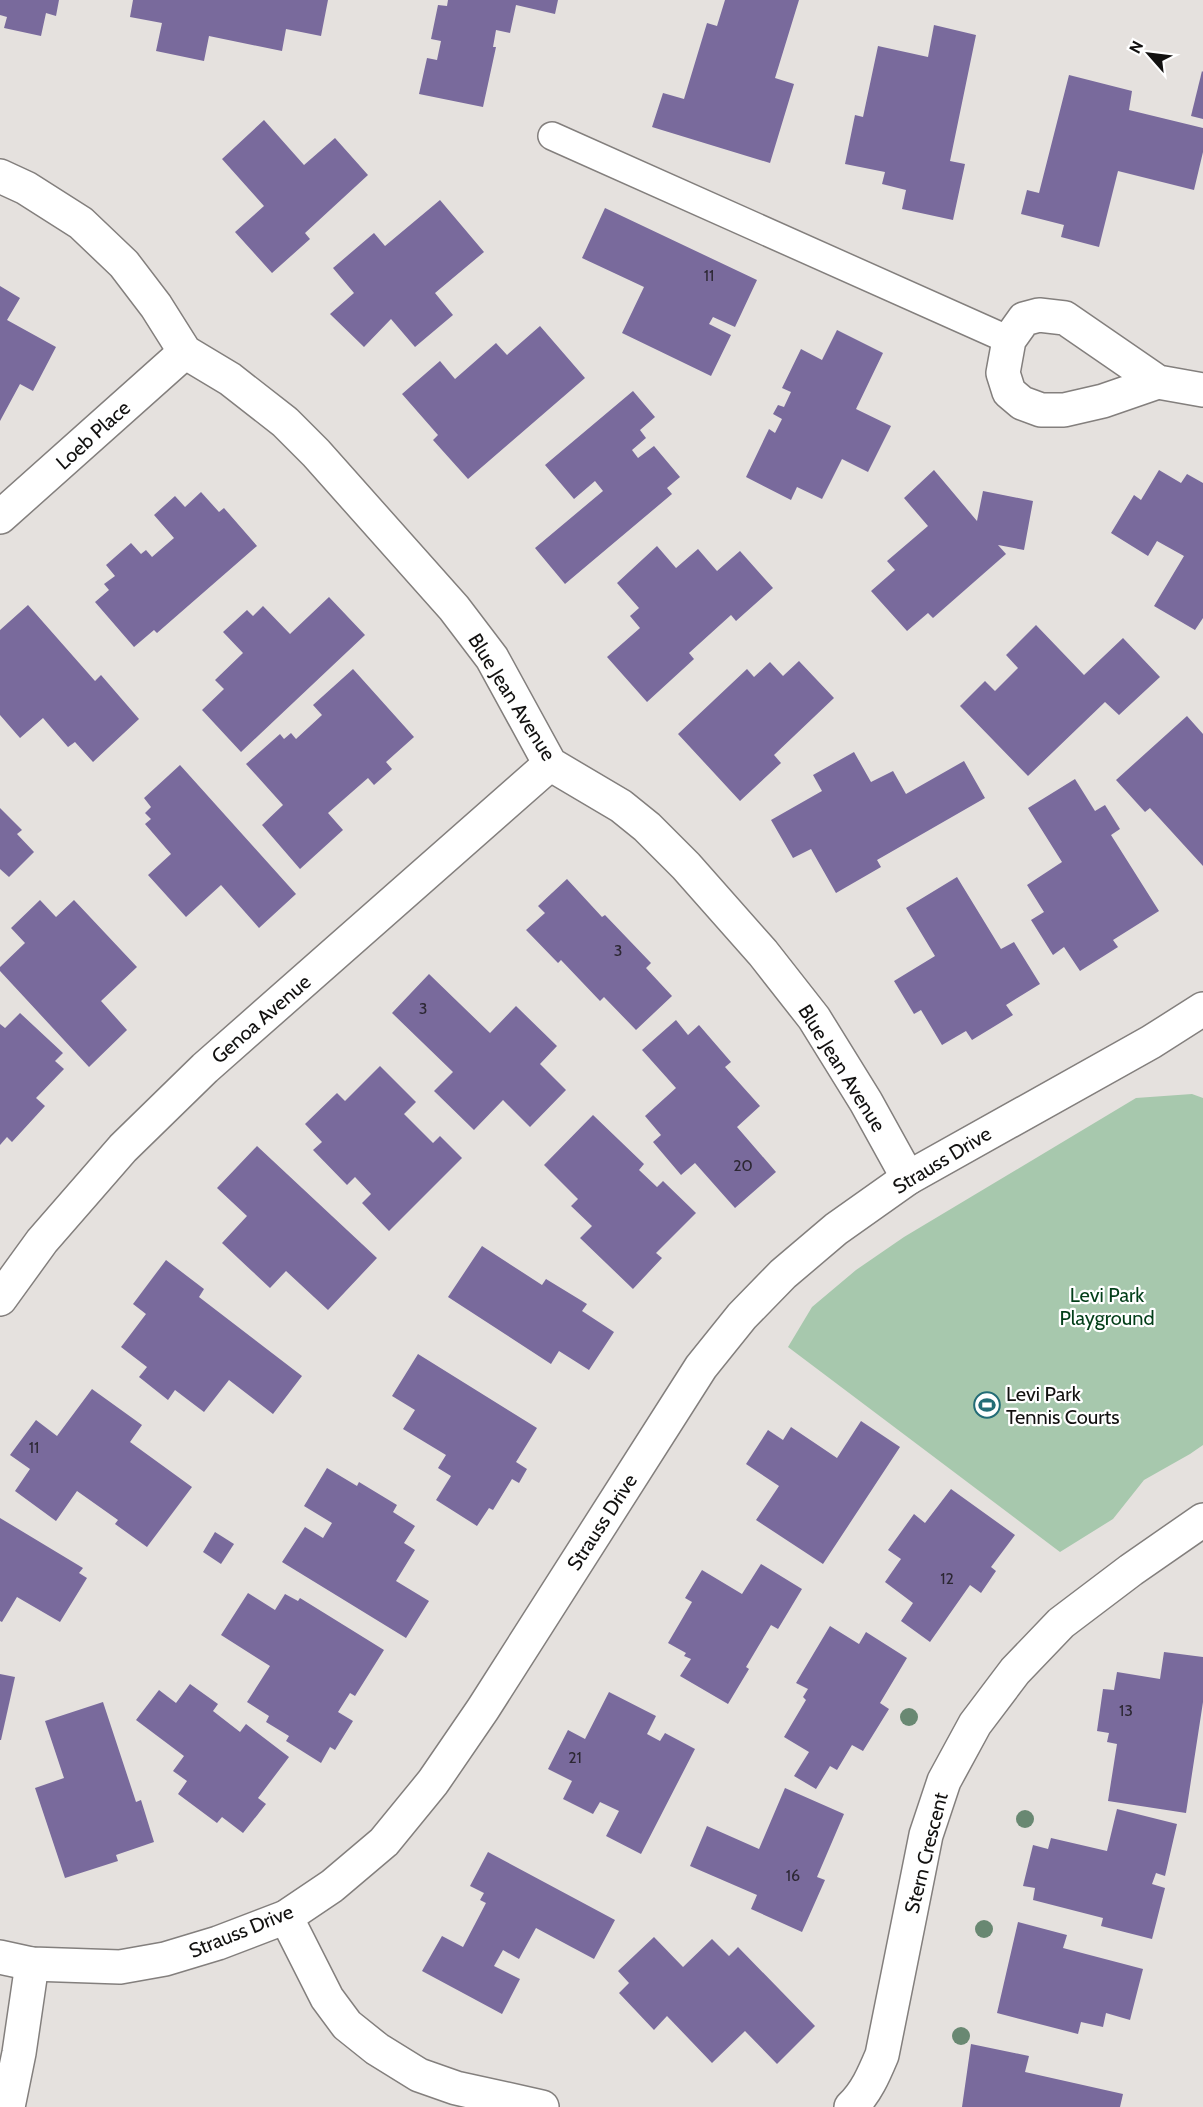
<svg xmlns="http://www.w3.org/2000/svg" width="1203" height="2107" font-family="Cabin,sans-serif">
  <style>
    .green { fill: #a7c8ad }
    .building { fill: #796a9c }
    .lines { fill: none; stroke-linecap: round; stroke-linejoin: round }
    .service-casing { stroke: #837f7d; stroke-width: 30 }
    .minor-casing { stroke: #837f7d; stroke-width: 36 }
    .tertiary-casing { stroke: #837f7d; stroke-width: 36 }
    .service { stroke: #fff; stroke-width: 27 }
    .minor { stroke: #fff; stroke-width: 33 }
    .tertiary { stroke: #fff; stroke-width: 33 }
    .tree { fill: #698872 }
    .labels { text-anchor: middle; stroke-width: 4.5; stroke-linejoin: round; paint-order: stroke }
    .number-label { font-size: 16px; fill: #2c2733 }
    .street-label { font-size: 20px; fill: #121110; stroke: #fff }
    .park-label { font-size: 20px; fill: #033f19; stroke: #fff }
    .poi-label { font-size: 20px; fill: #121110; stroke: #fff; text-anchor: start }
  </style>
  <rect width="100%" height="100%" fill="#e5e1de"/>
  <path class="green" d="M1192,1094L1203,1098V1445L1190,1454L1144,1480L1113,1519L1060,1552L788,1347L812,1307L856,1270L904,1237L1136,1098Z"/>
  <g class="building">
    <path d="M0,0H59L56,16L46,13L41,36L4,28L7,17L0,15Z"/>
    <path d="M133,0H328L321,36L286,29L282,51L209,36L204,61L156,51L162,23L130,17Z"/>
    <path d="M448,0H558L555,14L516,5L510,33L496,30L493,47H496L483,107L419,94L427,58L437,60L441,41L431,39L438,5L447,6Z"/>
    <path d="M725,0H799L775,78L794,84L770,163L652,127L663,93L684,99L707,23L717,26Z"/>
    <path d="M934,25L976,35L950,161L965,164L953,220L902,209L906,190L882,184L885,172L845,164L855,115L863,117L878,46L928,57Z"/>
    <path d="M1202,71L1203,72V119L1191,116Z"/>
    <path d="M1069,75L1132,91L1129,110L1203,128V152L1194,190L1118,171L1099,247L1061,237L1064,225L1021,214L1027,190L1039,193Z"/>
    <path d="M264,120L304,165L335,138L368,175L305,233L310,239L272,273L235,232L264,206L222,159Z"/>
    <path d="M440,200L484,252L435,293L453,315L415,347L391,319L364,347L330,314L354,293L333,268L374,233L385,246Z"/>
    <path d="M605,208L757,280L735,327L713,317L709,324L731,335L711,376L622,333L644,287L582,258Z"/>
    <path d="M0,286L20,298L7,320L56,347L33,391L20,384L0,421Z"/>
    <path d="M540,326L585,378L468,479L433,440L438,435L402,394L440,361L455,379L496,343L507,355Z"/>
    <path d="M837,330L883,353L856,409L891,426L868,472L842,459L822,499L797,487L791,500L746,477L769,429L775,433L782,419L773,414L778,405L784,407L791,392L782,388L801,349L822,360Z"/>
    <path d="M633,391L655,417L640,430L646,438L632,450L638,458L654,446L680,477L667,488L672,494L565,584L535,548L603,491L595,481L574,499L545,465Z"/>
    <path d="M934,470L977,521L983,491L1033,501L1024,550L998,545L1006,554L933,618L928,613L907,631L871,591L895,570L887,561L928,526L904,498Z"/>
    <path d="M1159,470L1181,483L1187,474L1203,483V618L1195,630L1154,606L1184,556L1157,541L1148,556L1111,533L1134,495L1141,500Z"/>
    <path d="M201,492L219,512L224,508L257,546L157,633L154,630L134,647L95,602L109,590L104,584L115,576L106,565L131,543L141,554L146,550L152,557L174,538L154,515L175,496L185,507Z"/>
    <path d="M657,546L676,568L698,549L717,571L740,551L773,588L736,621L731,615L689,653L694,659L647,702L607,657L640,628L630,616L639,608L617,583Z"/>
    <path d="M329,597L365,635L241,752L202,710L224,689L215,680L243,653L223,632L247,610L253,616L263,606L290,634Z"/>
    <path d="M28,605L95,681L101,675L139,719L93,762L75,742L68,747L43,718L20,738L0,715V630Z"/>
    <path d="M1036,625L1084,675L1123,638L1160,677L1119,715L1105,702L1028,776L960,706L985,681L995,691L1018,668L1006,655Z"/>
    <path d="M799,661L834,698L774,755L781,763L740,801L678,734L747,669L754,677L770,662L783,676Z"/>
    <path d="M353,669L414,737L386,762L392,769L374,785L368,778L328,813L343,830L300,869L262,825L283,805L246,764L280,734L284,739L291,733L296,739L322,715L313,705Z"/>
    <path d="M1187,716L1203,734V866L1150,808L1145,812L1116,780Z"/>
    <path d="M854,752L871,782L893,771L906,794L964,761L985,798L877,860L881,867L836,893L811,849L793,858L771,820L822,791L813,775Z"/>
    <path d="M180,765L296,894L259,928L221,885L186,917L148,875L171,854L145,824L151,819L145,813L151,807L144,798Z"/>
    <path d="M1075,779L1095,811L1105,805L1120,829L1111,835L1159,911L1113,940L1118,947L1080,971L1064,947L1053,955L1031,920L1044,912L1027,885L1062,862L1028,808Z"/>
    <path d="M0,808L22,830L17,834L34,852L9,877L0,869Z"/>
    <path d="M957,877L1001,949L1014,942L1040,984L1006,1005L1013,1015L972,1040L966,1031L942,1045L921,1010L914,1014L894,981L935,956L906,908Z"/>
    <path d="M567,879L602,917L605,915L651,963L646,968L672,996L636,1030L604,997L600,1001L561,960L558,963L526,930L545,913L538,906Z"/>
    <path d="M40,900L56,917L74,900L137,967L101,1001L127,1030L89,1067L0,971V967L25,943L11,928Z"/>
    <path d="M429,974L490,1033L516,1006L557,1046L540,1064L566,1090L530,1127L503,1100L474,1130L434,1091L453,1072L392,1013Z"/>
    <path d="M20,1013L63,1053L55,1061L64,1069L36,1098L45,1106L12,1142L7,1137L0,1145V1024L5,1028Z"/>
    <path d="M676,1020L688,1035L699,1025L731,1062L725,1067L760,1106L737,1127L776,1172L735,1208L695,1163L681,1175L653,1142L661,1135L645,1116L676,1088L642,1050Z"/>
    <path d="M380,1066L416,1102L404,1114L433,1143L440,1136L462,1158L389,1231L362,1203L371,1194L355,1177L347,1185L313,1150L322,1142L305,1124L337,1093L345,1101Z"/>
    <path d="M593,1115L644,1164L639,1170L657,1187L663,1181L696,1213L656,1253L662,1258L633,1289L580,1238L592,1226L571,1206L578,1199L544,1165Z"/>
    <path d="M257,1146L377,1258L328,1310L286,1271L270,1288L222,1243L247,1216L217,1188Z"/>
    <path d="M482,1246L542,1285L546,1279L587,1304L582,1311L614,1332L589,1370L559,1351L551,1364L448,1297Z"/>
    <path d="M166,1260L204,1289L199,1297L302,1376L273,1414L229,1380L204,1412L175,1390L168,1400L139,1377L147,1367L121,1347L146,1314L133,1304Z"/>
    <path d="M418,1354L537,1428L516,1462L527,1469L519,1483L512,1479L493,1510L489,1508L477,1526L436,1500L451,1476L438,1468L446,1455L403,1429L415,1410L392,1396Z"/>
    <path d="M92,1389L142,1425L130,1442L192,1487L147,1547L115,1524L118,1520L77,1491L56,1521L15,1491L30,1469L10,1455L36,1420L57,1436Z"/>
    <path d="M861,1421L900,1447L823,1564L756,1520L779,1486L746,1464L768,1430L783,1440L791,1427L837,1458Z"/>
    <path d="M327,1468L357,1486L359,1482L397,1505L393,1512L415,1526L404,1543L415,1550L396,1581L429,1601L406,1638L282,1562L305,1527L323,1538L332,1523L304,1506Z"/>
    <path d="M951,1489L1015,1535L991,1567L996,1571L981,1593L970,1585L930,1642L901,1621L913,1603L885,1582L901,1559L888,1550L914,1514L925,1523Z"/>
    <path d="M0,1518L83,1568L79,1573L87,1578L60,1622L17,1597L2,1622L0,1621Z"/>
    <path d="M215,1532L234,1544L221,1564L203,1552Z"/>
    <path d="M761,1564L802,1589L778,1629L771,1625L746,1667L749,1669L728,1704L680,1676L691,1659L684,1656L686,1653L668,1643L692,1602L685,1598L702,1570L742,1594Z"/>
    <path d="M248,1593L275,1610L285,1594L298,1601L300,1598L384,1650L355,1696L350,1693L338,1712L353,1721L335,1750L330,1747L321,1763L286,1741L289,1736L266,1722L269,1716L247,1702L270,1666L221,1635Z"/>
    <path d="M830,1626L859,1644L866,1632L907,1658L880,1703L889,1709L863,1751L852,1745L837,1770L830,1766L816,1789L794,1776L809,1752L784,1737L806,1700L803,1697L808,1689L796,1683Z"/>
    <path d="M1164,1652L1203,1657V1702L1186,1813L1108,1801L1117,1744L1107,1742L1109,1733L1097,1731L1103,1689L1114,1690L1117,1672L1160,1679Z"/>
    <path d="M0,1674L15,1677L1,1740H0Z"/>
    <path d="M190,1684L218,1704L213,1711L240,1732L246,1724L289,1757L258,1798L266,1804L243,1833L222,1817L217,1823L178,1794L187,1781L173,1771L184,1756L136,1720L159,1690L176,1703Z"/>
    <path d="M609,1692L656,1716L647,1734L660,1741L665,1733L695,1749L641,1854L606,1836L619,1811L600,1802L593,1814L563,1799L572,1781L548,1769L568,1730L585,1739Z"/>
    <path d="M103,1702L136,1802L141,1800L154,1842L116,1855L118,1861L65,1878L35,1788L64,1778L45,1721Z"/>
    <path d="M785,1788L844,1814L817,1877L825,1880L802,1932L751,1909L757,1895L690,1866L707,1826L759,1849Z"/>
    <path d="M1117,1809L1177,1824L1165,1876L1156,1873L1152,1884L1165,1888L1152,1939L1101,1926L1103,1918L1033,1900L1035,1888L1023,1886L1033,1845L1048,1849L1051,1838L1107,1851Z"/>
    <path d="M488,1852L615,1920L594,1959L536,1928L519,1959L503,1950L494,1966L520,1979L502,2014L422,1971L442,1936L463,1947L486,1903L480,1900L484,1893L470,1886Z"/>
    <path d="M1018,1922L1067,1935L1063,1948L1143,1969L1130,2020L1106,2013L1103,2027L1081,2022L1078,2034L997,2013Z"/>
    <path d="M654,1937L683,1967L712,1939L729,1956L738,1947L815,2026L777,2064L745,2031L712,2063L667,2016L654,2030L619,1993L629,1983L618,1971Z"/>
    <path d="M971,2044L1029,2056L1025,2072L1123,2094L1120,2107H962Z"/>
  </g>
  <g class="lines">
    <g class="service-casing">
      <path id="service" d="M552,136L1009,340"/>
    </g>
    <g class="minor-casing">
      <g id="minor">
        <path d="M0,176L26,188L81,223L124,264L156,306L185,352L230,379L285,422L316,453L454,608L492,658L550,764L621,806L647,827L686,866L763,953L814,1018L866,1102L908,1178"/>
        <path d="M1158,382L1103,401L1064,410H1041L1022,403L1009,392L1003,373L1009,340L1024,319L1039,315L1065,318L1158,382L1203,390"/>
        <path d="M0,517L185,352"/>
        <path d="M0,1299L42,1241L123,1148L205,1068L550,764"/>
        <path d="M286,1917L327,1998L347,2025L377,2049L419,2075L456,2088L542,2107"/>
        <path d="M8,2107L19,2053L32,1964"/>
        <path d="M851,2107C866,2093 874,2074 882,2055L926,1835L944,1781L975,1724L1015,1671L1061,1623L1131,1570L1203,1520"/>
      </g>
    </g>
    <g class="tertiary-casing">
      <path id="tertiary" d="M0,1957L32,1964L120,1967L165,1959L218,1943L286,1917L332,1886L384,1842L433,1782L483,1709L701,1367L742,1316L783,1274L836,1229L908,1178L1151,1042L1203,1009"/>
    </g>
    <use href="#service" class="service"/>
    <use href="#minor" class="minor"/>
    <use href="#tertiary" class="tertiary"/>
  </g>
  <g class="tree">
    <circle cx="909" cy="1717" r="9"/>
    <circle cx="1025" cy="1819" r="9"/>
    <circle cx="984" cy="1929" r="9"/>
    <circle cx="961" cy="2036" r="9"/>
  </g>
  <defs>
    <g id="stadium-ring" transform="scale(1.35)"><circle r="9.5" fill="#fff" stroke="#236c76" stroke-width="1.5"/><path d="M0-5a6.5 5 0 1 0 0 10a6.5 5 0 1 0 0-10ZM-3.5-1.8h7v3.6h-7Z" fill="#236c76"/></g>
  </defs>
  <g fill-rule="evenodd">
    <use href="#stadium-ring" x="987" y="1405"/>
  </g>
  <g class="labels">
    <g class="number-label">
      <text x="709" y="281">11</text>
      <text x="618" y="956">3</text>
      <text x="423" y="1014">3</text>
      <text x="743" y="1171">20</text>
      <text x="34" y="1453">11</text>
      <text x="947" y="1584">12</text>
      <text x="1126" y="1716">13</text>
      <text x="575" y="1763">21</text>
      <text x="793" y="1881">16</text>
    </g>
    <g class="street-label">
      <text transform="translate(93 435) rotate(-42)" y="7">Loeb Place</text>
      <text transform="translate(512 697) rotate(58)" y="7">Blue Jean Avenue</text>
      <text transform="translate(261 1019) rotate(-41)" y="7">Genoa Avenue</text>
      <text transform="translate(842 1068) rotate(58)" y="7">Blue Jean Avenue</text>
      <text transform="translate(942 1160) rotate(-31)" y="7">Strauss Drive</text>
      <text transform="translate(602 1522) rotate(-57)" y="7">Strauss Drive</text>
      <text transform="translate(926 1853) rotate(-76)" y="7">Stern Crescent</text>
      <text transform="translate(241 1931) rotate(-22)" y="7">Strauss Drive</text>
    </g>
    <g class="park-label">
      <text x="1107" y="1302">Levi Park<tspan x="1107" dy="23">Playground</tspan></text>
    </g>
    <g class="poi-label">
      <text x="1006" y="1401">Levi Park<tspan x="1006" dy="23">Tennis Courts</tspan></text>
    </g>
  </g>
  <g transform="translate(1149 54) rotate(298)" stroke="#ffffff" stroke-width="4.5" paint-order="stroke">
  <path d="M0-4.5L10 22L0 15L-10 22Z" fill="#121110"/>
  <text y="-9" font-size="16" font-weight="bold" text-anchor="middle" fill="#121110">N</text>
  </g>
</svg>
